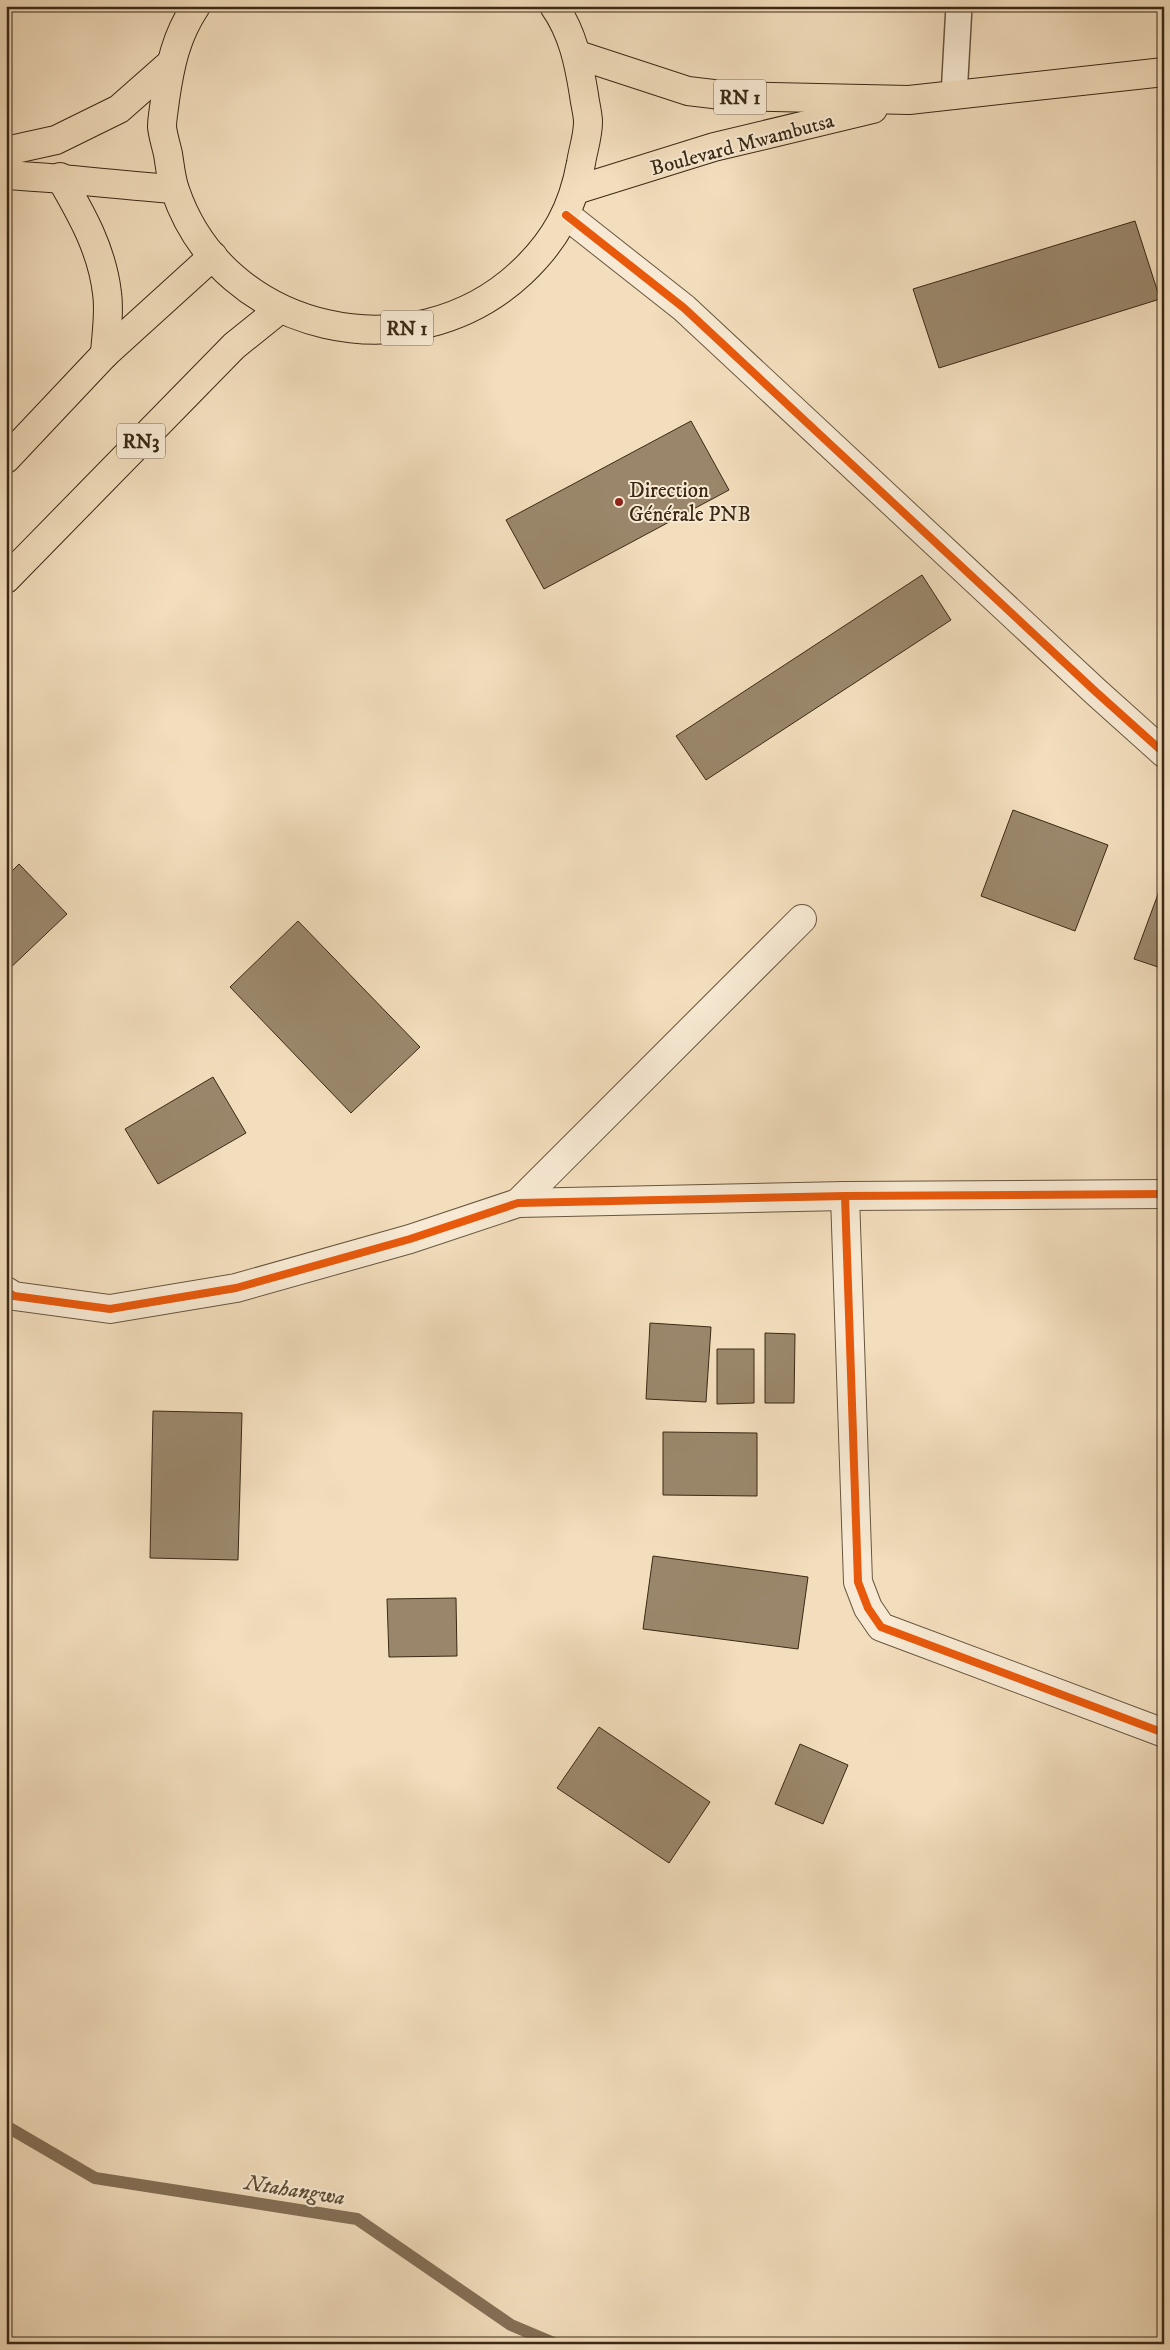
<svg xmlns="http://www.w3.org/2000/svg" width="1170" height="2350" font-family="'IM FELL DW Pica',serif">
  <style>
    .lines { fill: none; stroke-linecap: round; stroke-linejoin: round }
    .stream { stroke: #847057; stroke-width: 12 }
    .building { fill: #9a876b; stroke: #3b2914 }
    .lane-casing { stroke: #69563e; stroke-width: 28 }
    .street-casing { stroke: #69563e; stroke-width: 30 }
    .primary-casing { stroke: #3b2914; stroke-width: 30 }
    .highway-casing { stroke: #3b2914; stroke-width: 30 }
    .lane { stroke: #f7e9d3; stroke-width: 25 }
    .street { stroke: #f7e9d3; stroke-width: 28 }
    .primary { stroke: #f2ddbc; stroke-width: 28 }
    .highway { stroke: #f2ddbc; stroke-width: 28 }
    .cycleway-casing { stroke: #f7e9d3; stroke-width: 11 }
    .cycleway { stroke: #e8590c; stroke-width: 8 }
    .poi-dot { fill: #8f2418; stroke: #f7e9d3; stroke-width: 2 }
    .labels { text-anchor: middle; stroke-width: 4; stroke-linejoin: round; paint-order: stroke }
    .shield { fill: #f7e9d3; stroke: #73634d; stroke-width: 1 }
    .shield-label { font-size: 20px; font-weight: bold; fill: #3b2914 }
    .street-label { font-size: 21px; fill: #3b2914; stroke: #f7e9d3 }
    .poi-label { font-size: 21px; fill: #3b2914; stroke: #f7e9d3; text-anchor: start }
    .water-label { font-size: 22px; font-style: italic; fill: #5f4d35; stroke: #f7e9d3 }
  </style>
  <rect width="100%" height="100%" fill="#f2ddbc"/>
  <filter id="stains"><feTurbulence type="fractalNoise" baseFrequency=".004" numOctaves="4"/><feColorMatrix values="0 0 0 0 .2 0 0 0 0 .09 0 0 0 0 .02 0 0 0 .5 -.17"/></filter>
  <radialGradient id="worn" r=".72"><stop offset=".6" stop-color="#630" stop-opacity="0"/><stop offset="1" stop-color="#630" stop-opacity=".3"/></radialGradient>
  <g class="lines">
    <path class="stream" d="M6,2126L95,2178L357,2219L511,2325L556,2344"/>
  </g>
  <g class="building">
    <path d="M1135,221L1160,299L939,368L913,289Z"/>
    <path d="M691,421L729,490L544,589L506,520Z"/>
    <path d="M922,575L951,620L706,780L676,736Z"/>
    <path d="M1013,810L1108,845L1075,931L981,896Z"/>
    <path d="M19,864L67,914L6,972V877Z"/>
    <path d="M1164,878V969L1134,959Z"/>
    <path d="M298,921L420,1047L351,1113L230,987Z"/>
    <path d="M213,1077L246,1133L158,1184L125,1129Z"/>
    <path d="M650,1323L711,1327L706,1402L646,1399Z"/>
    <path d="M765,1333L795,1334L794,1403H765Z"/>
    <path d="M717,1349H754V1403L717,1404Z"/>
    <path d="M153,1411L242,1413L238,1560L150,1558Z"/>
    <path d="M663,1432L757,1433V1496L663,1495Z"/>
    <path d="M653,1556L808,1577L798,1649L643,1629Z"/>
    <path d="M456,1598L457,1656L389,1657L387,1599Z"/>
    <path d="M599,1727L710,1802L669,1863L557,1788Z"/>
    <path d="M800,1744L848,1765L823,1824L775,1804Z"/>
  </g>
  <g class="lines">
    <g class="lane-casing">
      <path id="lane" d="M954,96L959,6"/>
    </g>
    <g class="street-casing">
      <g id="street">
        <path d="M566,215L684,308L1096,692L1164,753"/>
        <path d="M845,1196L858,1582L868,1608L881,1627L1164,1733"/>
        <path d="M518,1203L802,919"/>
        <path d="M6,1291L14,1296L110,1309L236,1288L410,1239L518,1203L845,1196L1164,1194"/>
      </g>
    </g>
    <g class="primary-casing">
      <g id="primary">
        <path d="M6,151L56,140L119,109L170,64"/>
        <path d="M6,175C63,178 118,185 174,189"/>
      </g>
    </g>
    <g class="highway-casing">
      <g id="highway">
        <path d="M196,6C176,36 170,65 165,100C164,109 162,119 162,127C163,136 166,145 168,154C170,166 171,179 175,190C224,335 413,375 522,272C555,241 573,208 581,163C583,150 588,136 588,122C588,114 585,104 584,95C579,64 573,33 554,6"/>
        <path d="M578,55L688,91L730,96L909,100L1164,72"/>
        <path d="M60,177C82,215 102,250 107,293C110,313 106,335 105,354"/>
        <path d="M576,190L714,147L873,109"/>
        <path d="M6,459L105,354L213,256"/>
        <path d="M6,579L234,346L280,309"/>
      </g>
    </g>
    <use href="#lane" class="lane"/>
    <use href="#street" class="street"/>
    <use href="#primary" class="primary"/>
    <use href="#highway" class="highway"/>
    <g class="cycleway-casing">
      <g id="cycleway">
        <path d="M566,215L684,308L1096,692L1164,753"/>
        <path d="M845,1196L858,1582L868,1608L881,1627L1164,1733"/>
        <path d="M6,1291L14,1296L110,1309L236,1288L410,1239L518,1203L845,1196L1164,1194"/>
      </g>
    </g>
    <use href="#cycleway" class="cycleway"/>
  </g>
  <circle class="poi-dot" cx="619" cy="502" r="5"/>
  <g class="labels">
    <g class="shield">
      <rect x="714" y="79.5" width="52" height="35" rx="4"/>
      <rect x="381" y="310.5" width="52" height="35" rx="4"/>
      <rect x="117" y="423.5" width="48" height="35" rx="4"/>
    </g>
    <g class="shield-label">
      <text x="740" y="104">RN 1</text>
      <text x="407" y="335">RN 1</text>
      <text x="141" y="448">RN3</text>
    </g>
    <g class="street-label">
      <text transform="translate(742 144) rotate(-15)" y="7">Boulevard Mwambutsa</text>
    </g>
    <g class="poi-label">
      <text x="629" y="497">Direction<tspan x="629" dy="24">Générale PNB</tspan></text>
    </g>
    <g class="water-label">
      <text transform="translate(295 2189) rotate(9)" y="8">Ntahangwa</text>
    </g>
  </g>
  <rect width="1170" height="2350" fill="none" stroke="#f2ddbc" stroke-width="25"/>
  <rect x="8" y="8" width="1155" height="2335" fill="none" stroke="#3b2914" stroke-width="2.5"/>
  <rect x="12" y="12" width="1145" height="2325" fill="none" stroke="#3b2914"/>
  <rect width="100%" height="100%" filter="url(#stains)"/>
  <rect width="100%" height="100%" fill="url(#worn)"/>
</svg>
